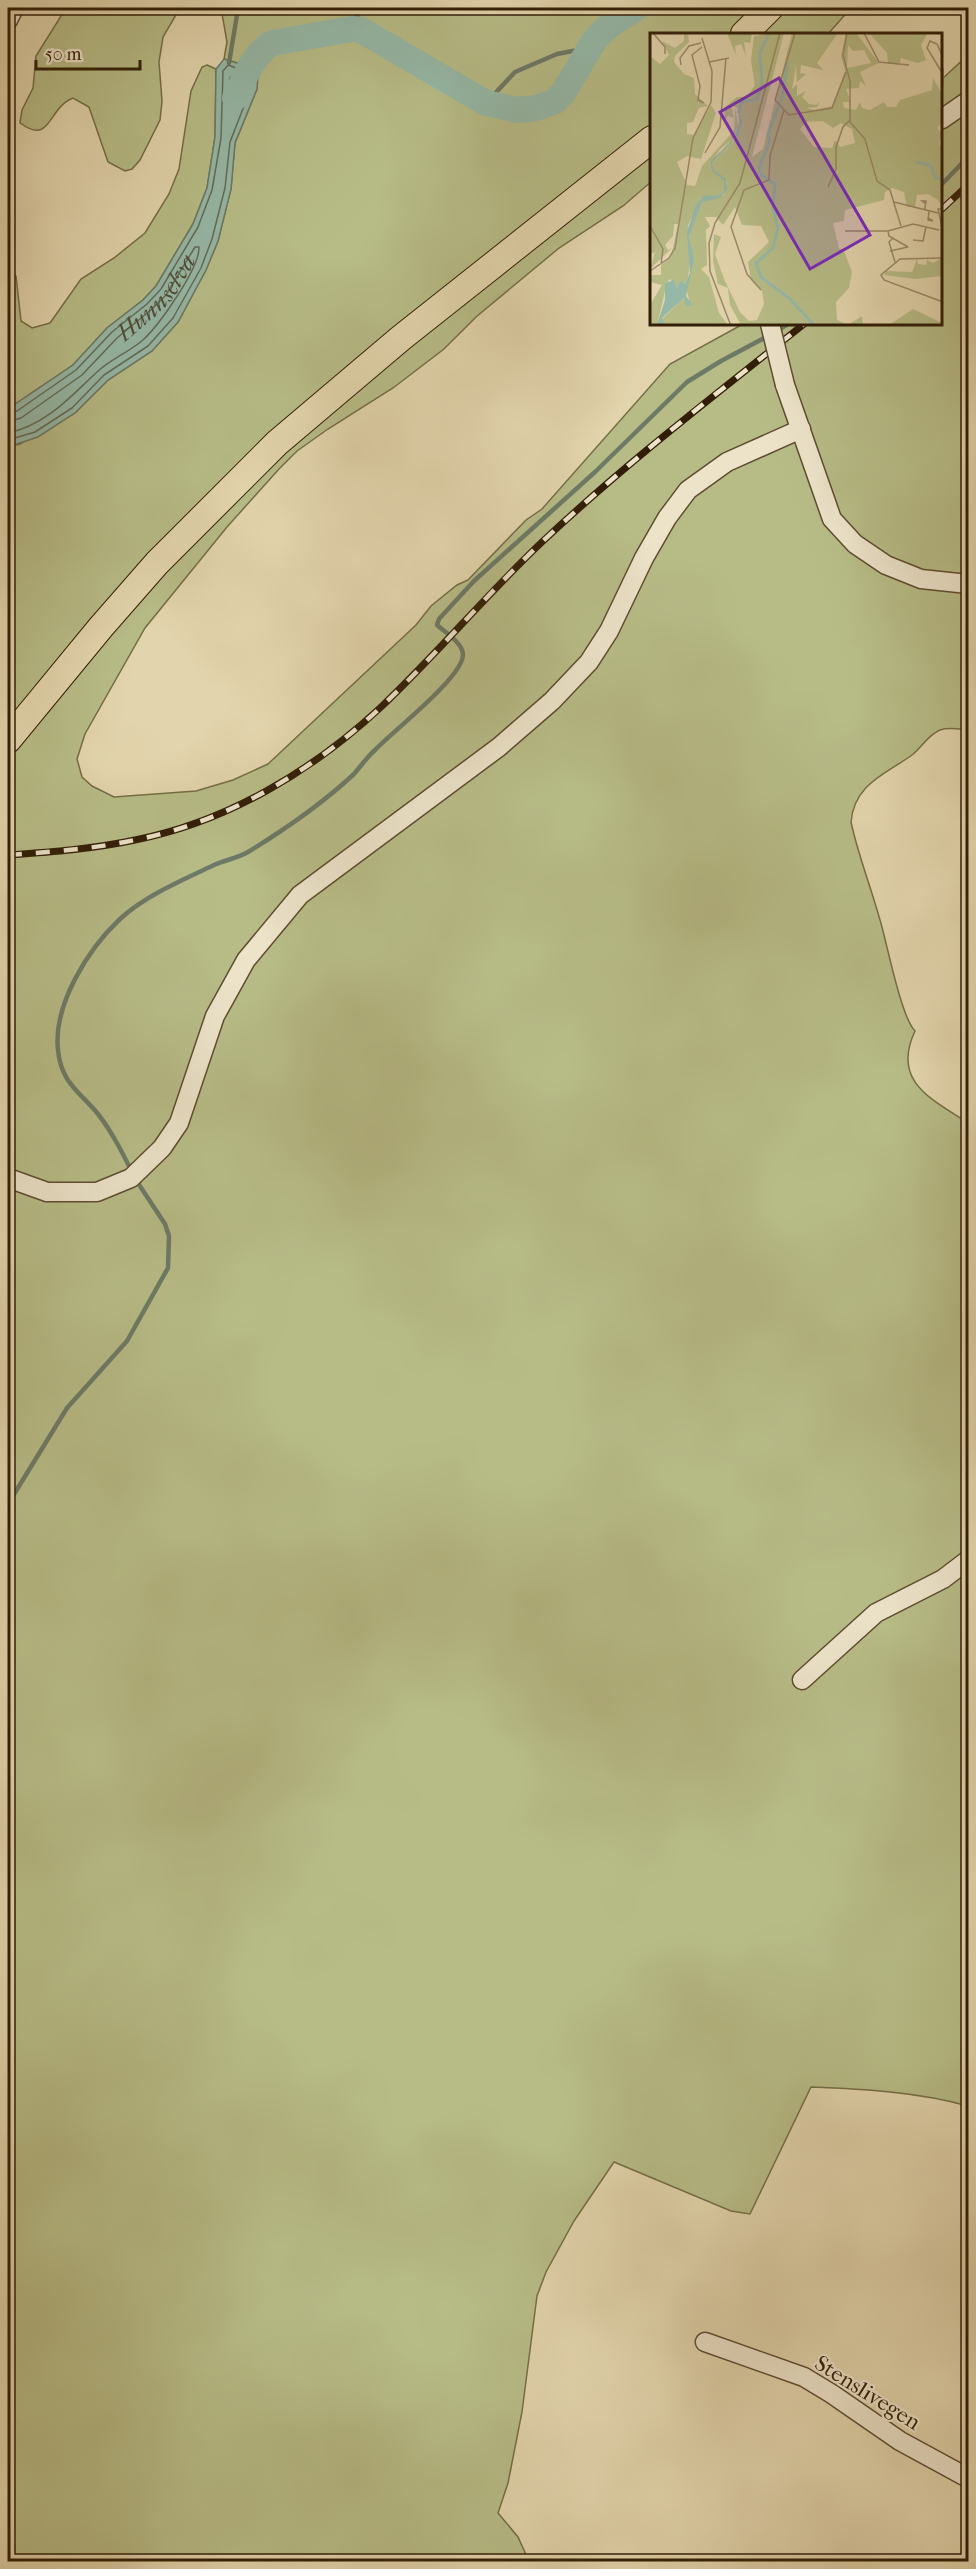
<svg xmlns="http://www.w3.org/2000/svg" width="976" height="2569" font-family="'IM FELL French Canon',serif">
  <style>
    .green { fill: #b7bc87; stroke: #746d47; stroke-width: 1.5 }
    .water { fill: #95b8a7; stroke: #6d7a67; stroke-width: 1.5 }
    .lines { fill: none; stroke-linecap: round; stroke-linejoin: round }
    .shore { stroke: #646b57; stroke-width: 1.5 }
    .stream { stroke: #6d7a67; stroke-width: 4.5 }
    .river { stroke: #95b8a7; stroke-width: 26 }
    .minor-casing { stroke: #5e4c30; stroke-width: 21 }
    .highway-casing { stroke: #321e07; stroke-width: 28 }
    .minor { stroke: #ece3c9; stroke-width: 18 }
    .highway { stroke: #e2d4ac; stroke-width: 26 }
    .rail-casing { stroke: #321e07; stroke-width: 7 }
    .rail { stroke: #ece3c9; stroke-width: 4.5; stroke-dasharray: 14; stroke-linecap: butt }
    .minor-bridge-casing { stroke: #5e4c30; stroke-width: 21; stroke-linecap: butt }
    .minor-bridge { stroke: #ece3c9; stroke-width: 18 }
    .labels { text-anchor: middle; stroke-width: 4.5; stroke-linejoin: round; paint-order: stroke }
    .street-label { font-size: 22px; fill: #321e07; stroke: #ece3c9 }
    .water-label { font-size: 24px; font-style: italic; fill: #504c37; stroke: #ece3c9 }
    .inset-river { fill: none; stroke: #95b8a7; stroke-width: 3 }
    .inset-road { fill: none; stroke: #9c8b6a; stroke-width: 1.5 }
    .view { fill: #7b2cbf; fill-opacity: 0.15; stroke: #7b2cbf; stroke-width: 3 }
    .inset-edge { fill: none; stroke: #321e07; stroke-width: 3 }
  </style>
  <rect width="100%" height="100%" fill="#e2d4ac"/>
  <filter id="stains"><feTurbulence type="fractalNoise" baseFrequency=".00333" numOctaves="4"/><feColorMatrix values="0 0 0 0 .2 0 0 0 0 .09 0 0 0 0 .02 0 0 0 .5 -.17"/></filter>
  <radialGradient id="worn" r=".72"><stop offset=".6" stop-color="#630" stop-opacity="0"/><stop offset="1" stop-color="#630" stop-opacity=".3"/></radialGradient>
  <g class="green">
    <path d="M66,8H180L163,37L159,62L162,101L160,120L140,160L132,169L125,171L108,162L89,107L73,98C47,108 52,146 20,123L22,110L33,88L36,56Z"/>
    <path d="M221,8H851L828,34H652V181L623,206L559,248L476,317L444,349L393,388L328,429L297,451L279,469L227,527L145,628L85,734L77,759L82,777L92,786L114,797L196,791L233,780L268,764L416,625L431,606L457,585L468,580L526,520L542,509L670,364L743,324H942V79L968,55V730C959,729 949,727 940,730C928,735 922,747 912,755C886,774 854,784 851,822C858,855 871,887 880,920C887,943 901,1017 915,1031C891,1082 932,1099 968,1123V2106C918,2092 863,2089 811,2087L750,2214L731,2211L614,2162L574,2221L546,2272L537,2296L522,2412L508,2483L498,2513L518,2537L529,2561L8,2562V447L20,444L75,413L108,380L152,351L178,322L206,270L218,241L231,189L235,143L257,89L258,73L250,67L224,59L227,42Z"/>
    <path d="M207,65L216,69L215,137L207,188L193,224L156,286L143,300L107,328L73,365L8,409V268L16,276L21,321L32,328L50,323L81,279L114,258L145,233L169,194L179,169L191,91L202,67Z"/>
  </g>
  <path class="water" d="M224,59L250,67L258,73L257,89L235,143L231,189L218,241L206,270L178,322L152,351L108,380L75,413L38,437L8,447V409L73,365L107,328L143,300L156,286L193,224L207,188L215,137L216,69Z"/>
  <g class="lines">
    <g class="shore">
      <path d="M233,75L244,81L235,107L232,109L229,107L230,78Z"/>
      <path d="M8,414L17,411L76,370L112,332L147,304L161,289L198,227L212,190L221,138L223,71L228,65L247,72L252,77L251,88L230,142L225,188L212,239L201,268L173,318L148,346L104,375L72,408L35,432L8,440"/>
      <path id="s1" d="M8,422L21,418L82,375L117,338L152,309L166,295L195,247H199C200,268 159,325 143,340C129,352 111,359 97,372C70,397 46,425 8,433"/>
    </g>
    <g class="stream">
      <path d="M352,8L355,9L361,30"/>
      <path d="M229,63L237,15L240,8"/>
      <path d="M486,103L515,72L557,54L588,48"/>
      <path d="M942,184L968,157"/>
      <path d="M775,332L788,324"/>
      <path d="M132,1172C122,1152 112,1132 98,1114C80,1092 61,1083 58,1050C53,1005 88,949 120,919C146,895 183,880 214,865C225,860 238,858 248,852C284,830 323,803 354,774C361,766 367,757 375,750C393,731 462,678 463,655C463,643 445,632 437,625L439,619L474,581L595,472L687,382L721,361L768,336"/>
      <path d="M8,1504L67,1408L127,1341L168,1268L169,1236L165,1224L136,1180"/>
    </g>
    <path class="river" d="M235,98C245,77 252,56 272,43L352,29L361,30L486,103L517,110L536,108L554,102L563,93L596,38L610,25L636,8"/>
    <g class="minor-casing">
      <g id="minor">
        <path d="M8,20L14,8"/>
        <path d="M942,119L968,101"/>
        <path d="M785,385L832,519L855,544L886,565L921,579L968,584"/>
        <path d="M8,1178L47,1192H97L131,1178L162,1148L179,1123L215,1016L246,960L300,895L499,747L552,701L589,662L609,631L644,558L667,518L688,490L727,462L801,429"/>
        <path d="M802,1680L876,1613L943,1579L968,1560"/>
        <path d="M705,2342L804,2377L832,2394L900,2441L968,2478"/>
      </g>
    </g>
    <g class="highway-casing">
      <g id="highway">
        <path d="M744,34L770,8"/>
        <path d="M8,740L101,627L157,563L277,443L401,338L652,139"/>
      </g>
    </g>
    <use href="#minor" class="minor"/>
    <use href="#highway" class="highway"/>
    <g class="rail-casing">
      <g id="rail">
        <path d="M942,209L968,185"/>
        <path d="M8,855C50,852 93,849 135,840C227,822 312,771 380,708C436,655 486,595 542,542C625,464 715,395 804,324"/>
      </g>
    </g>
    <use href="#rail" class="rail"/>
    <g class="minor-bridge-casing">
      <path id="minor-bridge" d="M770,324L785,385"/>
    </g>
    <use href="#minor-bridge" class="minor-bridge"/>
  </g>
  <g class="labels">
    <g class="street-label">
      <text transform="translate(868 2392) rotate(32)" y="8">Stenslivegen</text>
    </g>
    <g class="water-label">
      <text dy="8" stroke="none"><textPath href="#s1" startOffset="196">Hunnselva</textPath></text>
    </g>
  </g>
  <g transform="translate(650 33)">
    <rect width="292" height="292" fill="#e2d4ac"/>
    <path d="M34,0H38L39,9L25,23L24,29L34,41L44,45L45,61L58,73L49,75L43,89L37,90V101L44,102L61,72L66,80L51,126L37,123L27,129L37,152L45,153L52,133L81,101L79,96L84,98L85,76L89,93L84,105L70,116L60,132L74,148V158L70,162L51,165L38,192L41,224L38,244L35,251L30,247L27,255L20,246L17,249L7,293L0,292V272L12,252L0,249V242H11V232L21,224L28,191H24L23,203L15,212L18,217L22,215L0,236L5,219L0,222V23L10,31L19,22L12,8L25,15L34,8ZM77,0H102L100,10L94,9L96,23L91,11L85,13L86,22ZM109,0H134L102,124L113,116L142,0H188L167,30L173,37L151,32L150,40L156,41L147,49L146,32L142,56L147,51V63L156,58L152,64L159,71L166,72L170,68L167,74L156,75L164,77L182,73L195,38L191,23L196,0H206L229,30L210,39L216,53L210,48L209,55L196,56L201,69H193L194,75L206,77L210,69L212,75L220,77L234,69L237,74H246L250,67L282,57L283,45L292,61V90L287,95L292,101L289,111L292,115V175L288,167L278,161L267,162L265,174H257L254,159L242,155L235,159L234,167L195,177L194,188L183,190L189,215L194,218L202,239L199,255L186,269L187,287L198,292L212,283L213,292H91L80,272L78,255L68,251L63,228L64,201L71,204L65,221L75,248L90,279L99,288L107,287L114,271L112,258L101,247L98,229L119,209L111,193L92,192L85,174L73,192L66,184H55L60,193L56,197L57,232L51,236L59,244L69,280L78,292L15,293L12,286L34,265L40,270L36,255L44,226L39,211L40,198L52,169L74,162L77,149L64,137L62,130L86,106L91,95L88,75L81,72L84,85L78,83L75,86L74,75L87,64H97L105,52L101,28L104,3L112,2ZM198,12L203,18L214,17L221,30L197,35ZM173,88L183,95L191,90L202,96L205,110L190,114L185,107L182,115L164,114L150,96L156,89ZM219,0H278L271,12L276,27L268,30L251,25L250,30L238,31L237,20ZM292,225V243L265,246L234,242L236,238L262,239L267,226L268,231L276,232L277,227L283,230ZM263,276L292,290V292H239Z" fill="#b7bc87" fill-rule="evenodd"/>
    <path d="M88,75L92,89L89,102L62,130L64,137L76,146L77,157L70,165L52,169L39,204L44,226L36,263L43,272L36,273L34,265L12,285L15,292H7L15,267V250L24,247L27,255L30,247L35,251L40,240L37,199L45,174L53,163L70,162L74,158V148L62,138L60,129L85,104L89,91Z" fill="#95b8a7"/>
    <path class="inset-river" d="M138,29L132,63L118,102L120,108L109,134L110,141L125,151L123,176L128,194L123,215L106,230L111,244L139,265L165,293M88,80L92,69L107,66L112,50L110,20L119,0M266,129L280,132L286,145L293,146"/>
    <path class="inset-road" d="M3,0L15,14V21M145,0L125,67L139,82L182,75L196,39M197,0L193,22L200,48V89L215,106L227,148L240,157L251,193M214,0L229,29L259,32M52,14L42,22L50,53L48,67L54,70M59,29L79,25M31,32L30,25L39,13L51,10M293,35V53M291,38L277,15L280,8L287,11L293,24M55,120L70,94L76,25M178,154L186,136V114L193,94L200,87M244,169L288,180M293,176H288L293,198M275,177V174L276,169V168H272L276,171M278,185L283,188L278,187L279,178M0,193L13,216L11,231M195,198H238L263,191L289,197M238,198L239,203L258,214M243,205L239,209L245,229M263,207L273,208L276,194M240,218L258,214M293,225L250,226L231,242L234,247L293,269M0,238L19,225L25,215L43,105L61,69L62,38L52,5M111,257L97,241L81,194L94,157L119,147L120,123L134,77M81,293L60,238L59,210L65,190L90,150L130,0"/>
    <path class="view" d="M129,45L220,202L160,236L70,79Z"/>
    <rect width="292" height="292" class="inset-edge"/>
  </g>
  <rect width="976" height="2569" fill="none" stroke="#e2d4ac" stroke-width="30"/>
  <rect x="9" y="9" width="958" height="2551" fill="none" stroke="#321e07" stroke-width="3"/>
  <rect x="15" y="15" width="946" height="2539" fill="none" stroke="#321e07" stroke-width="1.5"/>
  <path d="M36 60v9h104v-9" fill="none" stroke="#321e07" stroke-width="3"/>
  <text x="45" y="60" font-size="18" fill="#321e07" stroke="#ece3c9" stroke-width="4.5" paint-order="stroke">50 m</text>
  <rect width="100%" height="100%" filter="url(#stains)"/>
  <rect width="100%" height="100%" fill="url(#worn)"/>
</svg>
